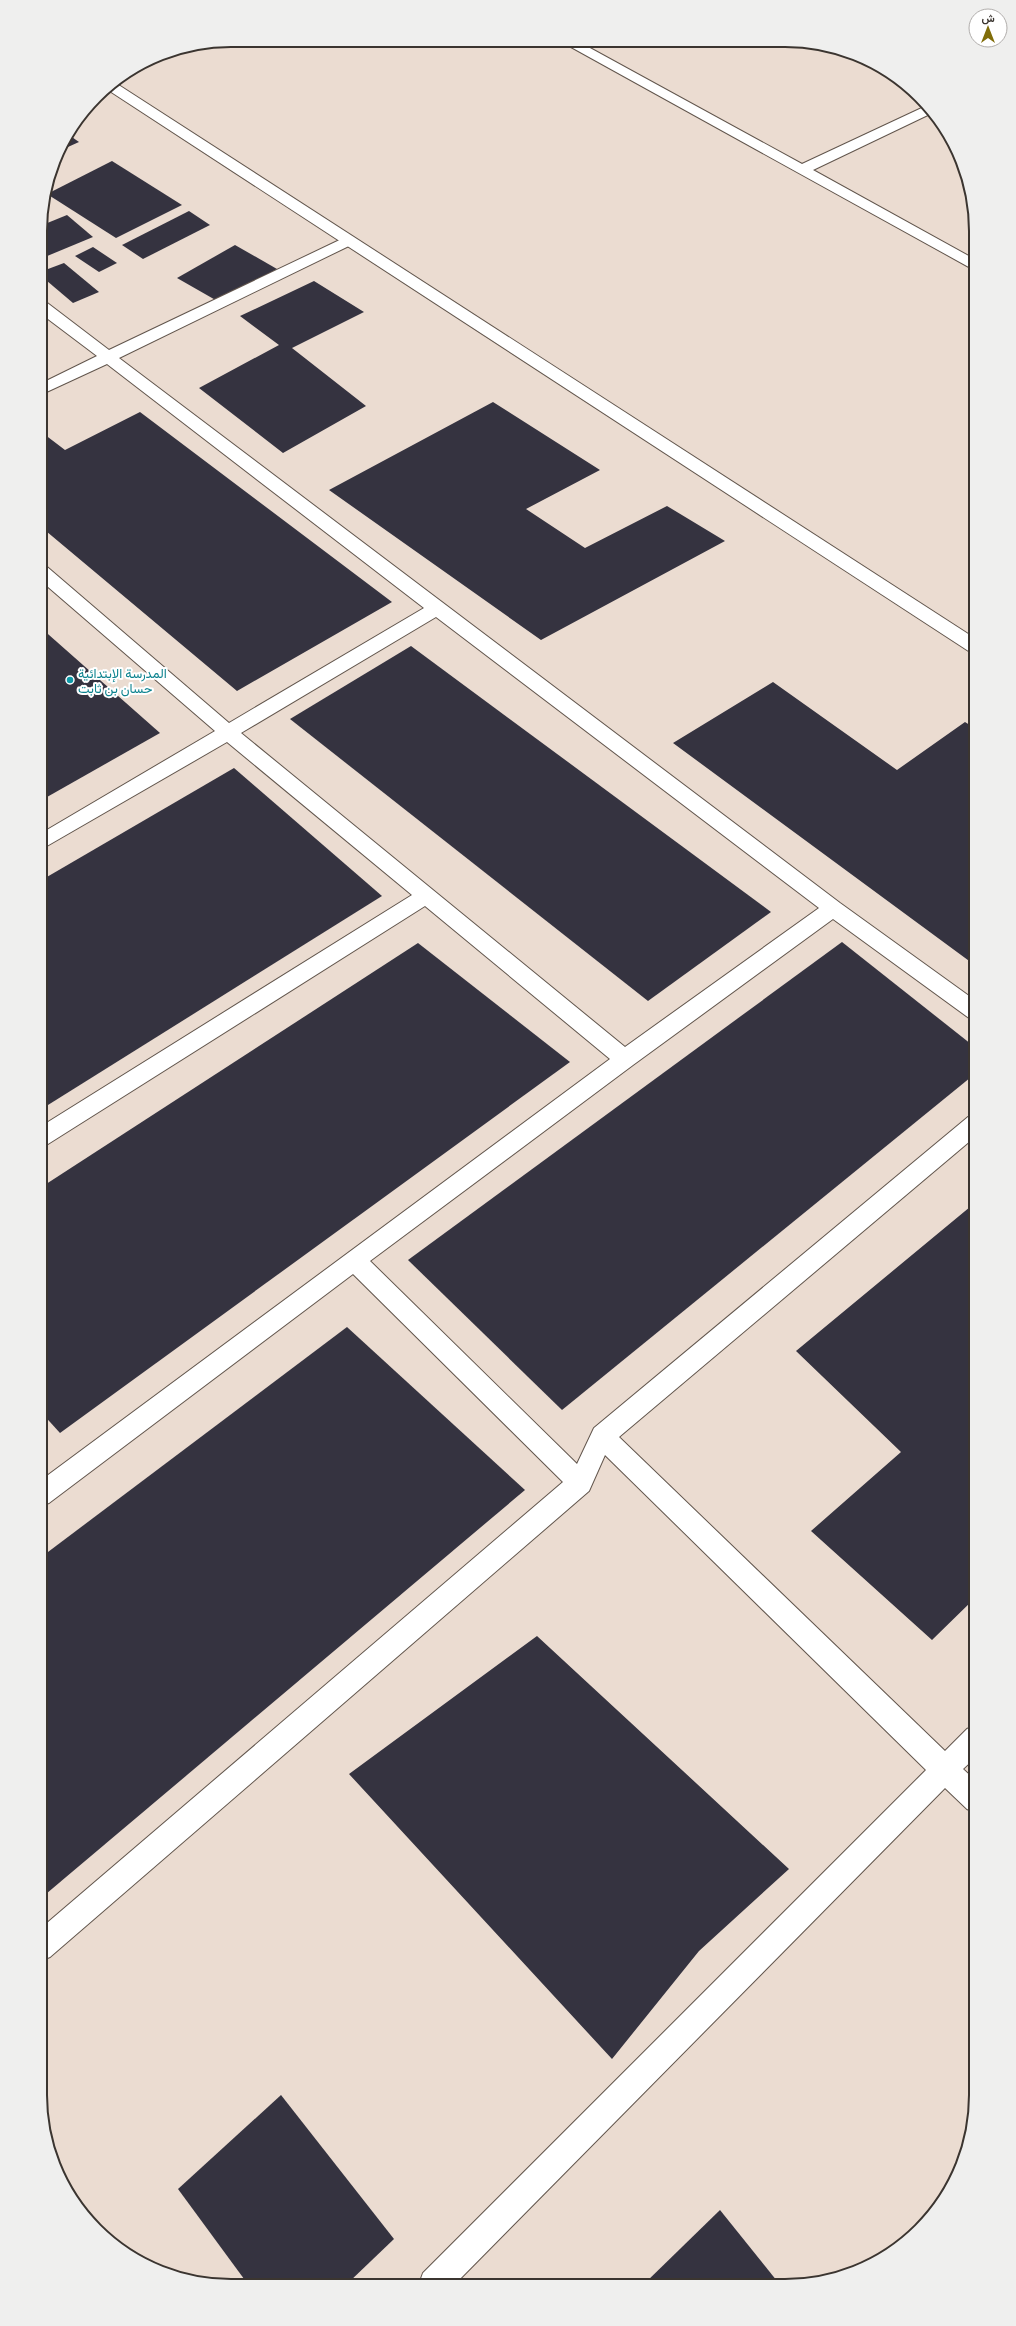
<svg xmlns="http://www.w3.org/2000/svg" width="1016" height="2326" font-family="'Exo 2',Vazirmatn,sans-serif">
  <style>
    .building { fill: #353340 }
    .lines { fill: none; stroke-linecap: round; stroke-linejoin: round }
    .minor-casing { stroke: #62564d; stroke-width: 2 }
    .major-casing { stroke: #62564d; stroke-width: 2 }
    .minor { fill: #fff; fill-rule: evenodd }
    .major { fill: #fff; fill-rule: evenodd }
    .culture-dot { fill: #0f9aa8; stroke: #fff; stroke-width: 1.5 }
    .labels { text-anchor: middle; stroke-width: 4; stroke-linejoin: round; paint-order: stroke }
    .culture-label { font-size: 13px; fill: #0d838f; stroke: #fff; text-anchor: start }
    .rim { fill: none; stroke: #3b3530; stroke-width: 2 }
  </style>
  <rect width="100%" height="100%" fill="#ebdcd1"/>
  <g class="building">
    <path d="M69,135L79,142L59,151L60,147Z"/>
    <path d="M112,161L182,205L116,238L47,194Z"/>
    <path d="M189,211L210,225L143,259L122,245Z"/>
    <path d="M67,215L93,237L40,259V226Z"/>
    <path d="M235,245L277,269L219,302L177,278Z"/>
    <path d="M93,247L117,263L99,272L75,256Z"/>
    <path d="M64,263L99,292L73,303L40,275V272Z"/>
    <path d="M314,281L364,312L292,348L366,406L283,453L199,388L279,345L240,316Z"/>
    <path d="M493,402L600,470L526,509L585,548L667,506L725,541L541,640L329,490Z"/>
    <path d="M140,412L392,602L237,691L40,526V431L65,450Z"/>
    <path d="M40,627L160,733L40,801Z"/>
    <path d="M411,646L771,912L648,1001L290,719Z"/>
    <path d="M773,682L897,770L965,722L976,729V966L673,743Z"/>
    <path d="M234,768L382,896L40,1110V881Z"/>
    <path d="M842,942L976,1048V1073L562,1410L408,1260Z"/>
    <path d="M418,943L570,1062L60,1433L40,1411V1188Z"/>
    <path d="M976,1202V1597L932,1640L811,1531L901,1452L796,1351Z"/>
    <path d="M347,1327L525,1490L40,1899V1558Z"/>
    <path d="M537,1636L789,1869L699,1951L612,2059L349,1774Z"/>
    <path d="M281,2095L394,2239L348,2283H247L178,2189Z"/>
    <path d="M720,2210L781,2286L643,2285Z"/>
  </g>
  <g class="lines">
    <g class="minor-casing">
      <g id="minor">
        <path d="M562,42H579L802,164L926,106L932,113L813,170L976,260V271Z"/>
        <path d="M348,236L353,238L356,241L353,244L119,358L840,903L976,1001V1020L969,1018L833,919L633,1065L370,1261L577,1464L594,1428L968,1117L976,1114V1136L619,1437L945,1751L967,1729L976,1725V1757L963,1769L976,1781V1813L967,1809L945,1788L455,2284H419L423,2273L926,1770L605,1455L589,1491L50,1957L40,1961V1929L563,1482L353,1274L49,1503L40,1506V1481L610,1059L425,906L48,1144L40,1147V1127L412,895L227,742L40,850V834L215,731L40,580V564L46,566L229,723L424,608L107,364L40,395V384L97,356L40,313V300L46,302L109,350ZM436,617L819,908L625,1047L241,733Z"/>
      </g>
    </g>
    <g class="major-casing">
      <path id="major" d="M114,82L976,639V654L970,652L105,88Z"/>
    </g>
    <use href="#minor" class="minor"/>
    <use href="#major" class="major"/>
  </g>
  <circle class="culture-dot" cx="70" cy="680" r="4"/>
  <g class="labels">
    <g class="culture-label">
      <text x="78" y="678">المدرسة الإبتدائية<tspan x="78" dy="15">حسان بن ثابت</tspan></text>
    </g>
  </g>
  <path d="M0 0H1016V2326H0ZM231 47H785A184 184 0 0 1 969 231V2095A184 184 0 0 1 785 2279H231A184 184 0 0 1 47 2095V231A184 184 0 0 1 231 47Z" fill="#efefee" fill-rule="evenodd"/>
  <path class="rim" d="M231 47H785A184 184 0 0 1 969 231V2095A184 184 0 0 1 785 2279H231A184 184 0 0 1 47 2095V231A184 184 0 0 1 231 47Z"/>
  <g transform="translate(988 28)"><circle r="19" fill="#ffffff" stroke="#b1aeac"/>
  <path d="M0-3L7 15L0 10L-7 15Z" fill="#806d09"/>
  <text y="-6" font-size="11" font-weight="bold" text-anchor="middle" fill="#3b3530">ش</text>
  </g>
</svg>
